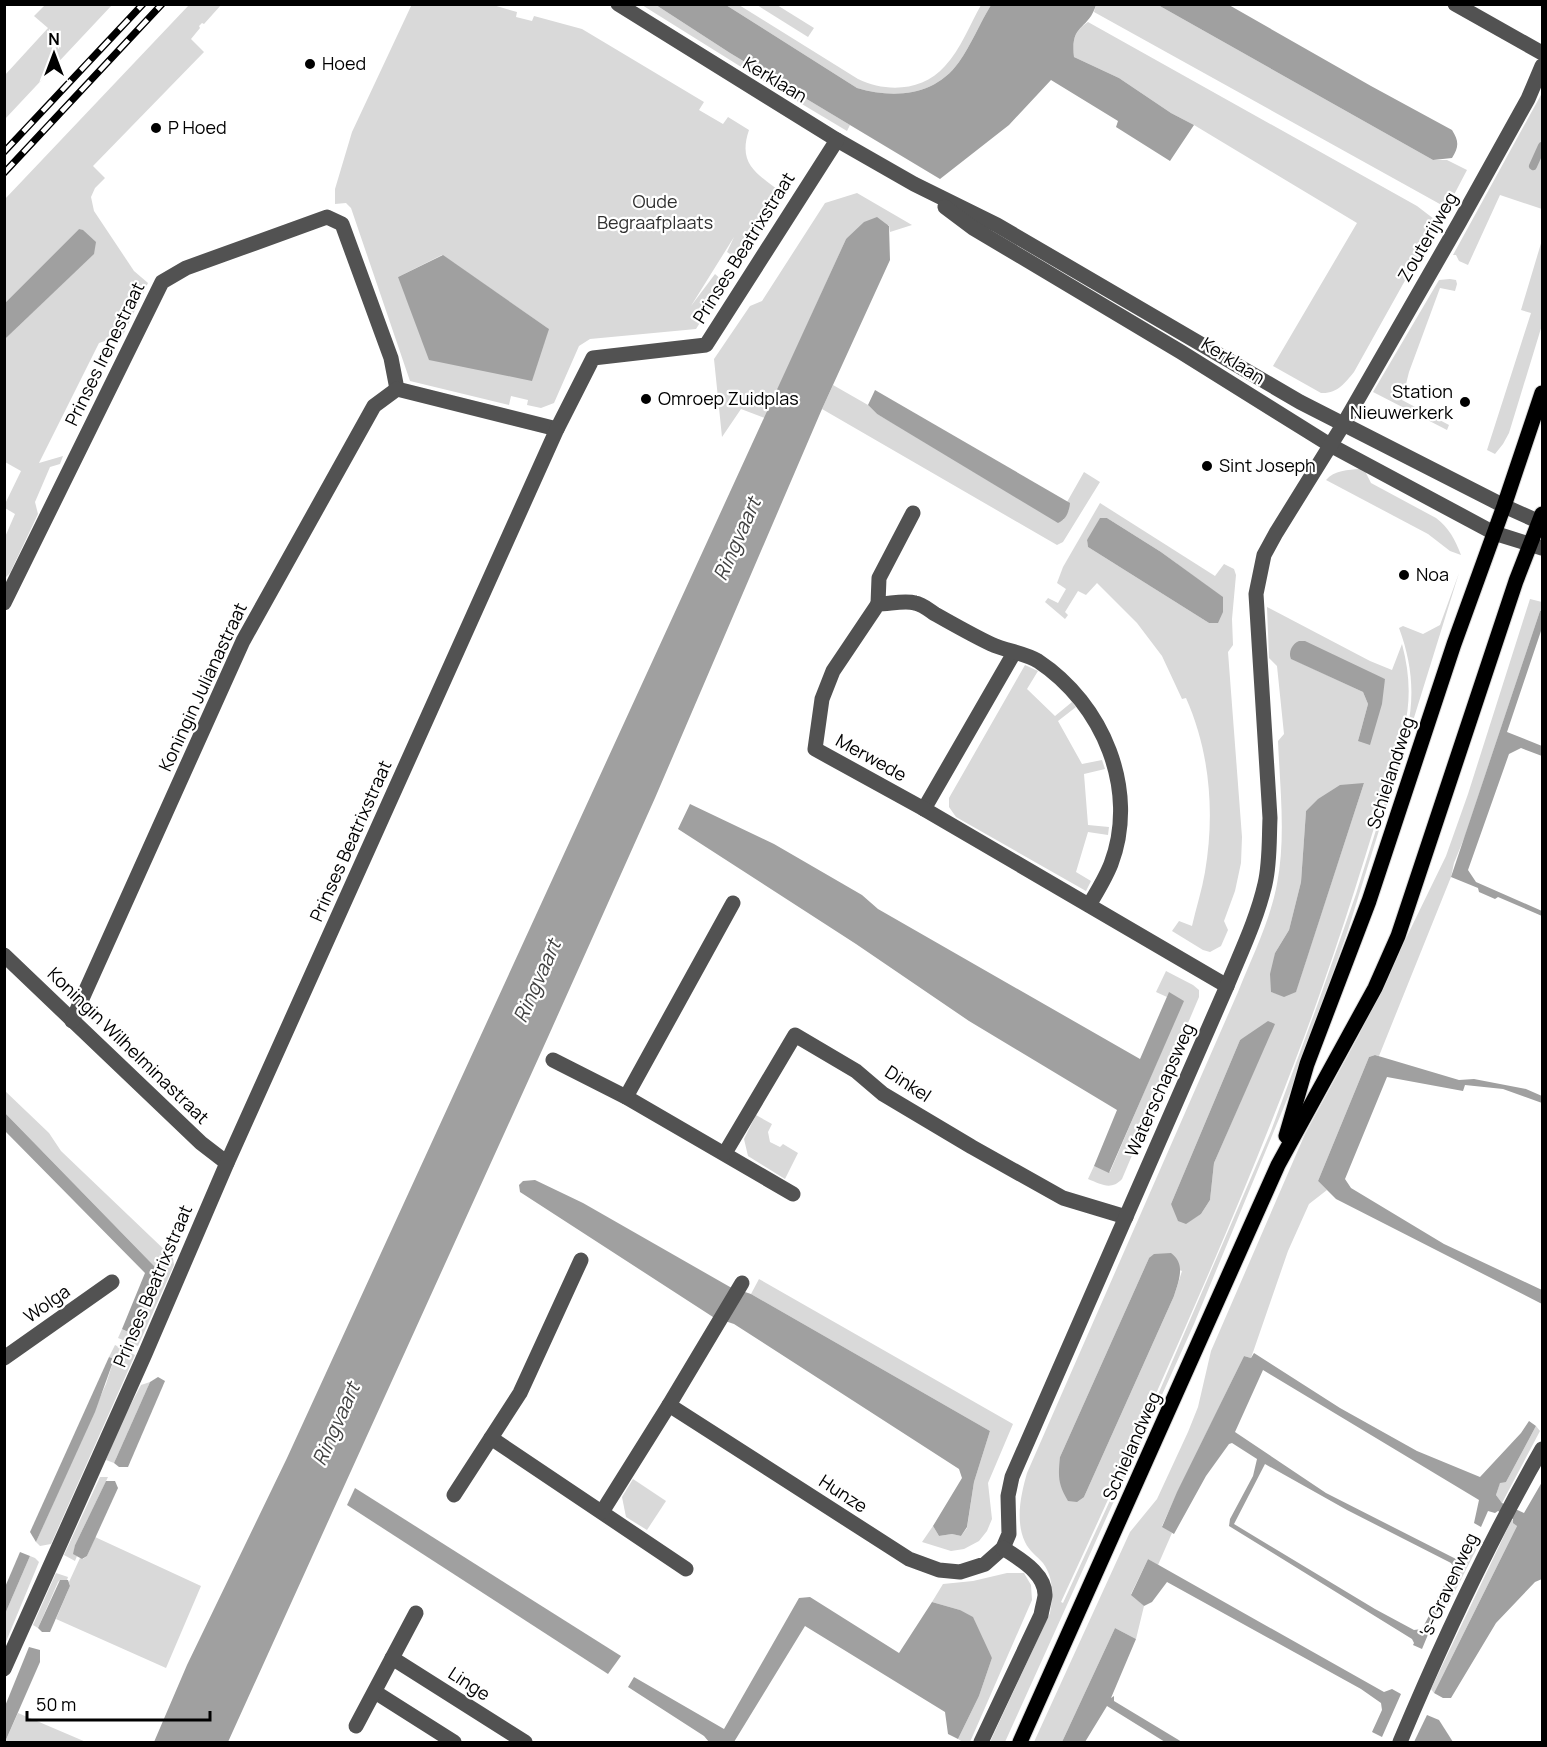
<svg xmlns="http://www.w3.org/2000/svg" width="1547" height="1747" font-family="Manrope,sans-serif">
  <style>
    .green { fill: #d9d9d9; fill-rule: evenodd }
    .water { fill: #a0a0a0 }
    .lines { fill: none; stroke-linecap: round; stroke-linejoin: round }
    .stream { stroke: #a0a0a0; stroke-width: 8 }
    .major-casing { stroke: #dbdbdb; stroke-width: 17 }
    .minor { stroke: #525252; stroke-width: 15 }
    .major { stroke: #000; stroke-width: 15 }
    .rail-casing { stroke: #000; stroke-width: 7 }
    .rail { stroke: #fff; stroke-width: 4.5; stroke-dasharray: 14; stroke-linecap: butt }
    .poi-dot { fill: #000; stroke: #fff; stroke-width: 2 }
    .labels { text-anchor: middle; stroke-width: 4.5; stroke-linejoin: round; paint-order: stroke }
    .poi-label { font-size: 18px; fill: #000; stroke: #fff; text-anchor: start }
    .street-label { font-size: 18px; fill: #000; stroke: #fff }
    .park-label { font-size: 18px; fill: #303030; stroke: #fff }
    .water-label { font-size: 20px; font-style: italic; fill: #414141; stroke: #fff }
  </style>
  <rect width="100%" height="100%" fill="#fff"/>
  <g class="green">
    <path d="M46,4L112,5L5,119V75L48,28L34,16Z"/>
    <path d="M412,4L493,5L517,12L516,17L532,21L534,16L582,29L704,102L699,110L723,124L728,117L749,130C737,165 758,174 782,193L739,260L727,252L734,237L691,306L715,274L725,283L696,329L590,339L579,346L554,403L541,408L527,405L528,400L511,396L509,405L410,381L351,208L346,203L335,204V189L352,132ZM442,255L549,329L398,277Z"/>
    <path d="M189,5H221L204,24L202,23L199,26L200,28L191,39L204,52L93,166L105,178L95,188L91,197L94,211L134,271L148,283L123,335L99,343L39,463L63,456L60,464L50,467L35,502L38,514L10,573L5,578V537L15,514L5,508L4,506L21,471L5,462V339L93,254L79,229L5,303V199Z"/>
    <path d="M642,5H656L730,53L850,125L847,131L770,85Z"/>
    <path d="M726,5H739L858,79C887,93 923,91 945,66C961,49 970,24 981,5H991C980,23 971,45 959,62C935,96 894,99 857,88Z"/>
    <path d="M757,5H777L814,28L808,37Z"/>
    <path d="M1096,5H1158L1433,160H1447L1467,170L1447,208L1094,12Z"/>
    <path d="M1088,22L1417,206L1434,219L1436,225L1354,372C1345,383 1337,394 1321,393L1273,366L1357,223L1194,125L1171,113L1119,78L1074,57C1072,41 1074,31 1088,22Z"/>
    <path d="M1542,93V209L1500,195L1468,265L1459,261L1456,255H1453Z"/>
    <path d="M857,193L912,225L890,232L889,225L846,239L765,418L741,409L722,437L714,359L750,306L762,301L825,203Z"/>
    <path d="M1542,240V325L1509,433L1503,444L1495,454L1487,450L1531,313L1521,310Z"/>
    <path d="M1450,279L1456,280L1457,284L1455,291L1440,288L1409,372L1402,400L1449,425L1447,430L1373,392L1439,280Z"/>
    <path d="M833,385L868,405L877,414L1063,520L1069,510V504L1067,502L1084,472L1100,482L1063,542L1057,545L822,409Z"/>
    <path d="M1360,469L1365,471L1371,483L1436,518C1449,528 1455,539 1461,555L1450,551L1428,534L1326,480C1334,470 1348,470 1360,469Z"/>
    <path d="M1100,503L1215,576L1224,564L1234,569L1236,575L1232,619L1233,645L1228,652L1242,837L1241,863L1235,891L1224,921L1228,930L1221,946L1210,952L1203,950L1172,931L1179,921L1192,926C1196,908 1202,890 1205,872C1215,813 1210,752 1186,698L1182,699L1162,656L1137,623L1097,583L1086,595L1078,591L1065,612L1068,615L1065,619L1045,602L1048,598L1058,603L1066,589L1057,583L1063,567ZM1107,518L1161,552L1222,597L1209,623L1088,547L1087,540Z"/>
    <path d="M1459,573L1348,930L1293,1085L1194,1324L1005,1742H990L1050,1613C1053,1596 1054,1578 1043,1563C1037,1556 1029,1551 1025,1542C1015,1521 1021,1494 1027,1473L1238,992C1252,957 1270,921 1277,884C1286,838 1280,788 1278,741L1284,734L1277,666L1269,658L1267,607L1370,661L1392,670L1402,644C1410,674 1411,700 1404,730C1370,841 1337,953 1295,1061C1225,1245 1143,1424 1061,1602L1063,1603L1151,1411L1271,1131L1317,1006L1356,894L1407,731C1415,695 1412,663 1399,628L1403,626L1423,634L1440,625ZM1292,659L1385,679L1358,741L1368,704L1363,692ZM1364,783L1296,991L1284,996L1271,992L1275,953L1289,930L1301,882L1306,811ZM1274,1024L1214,1163L1210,1200L1201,1214L1186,1223L1171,1204L1240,1040ZM1149,1258L1182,1271L1174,1296L1084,1497L1060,1457Z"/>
    <path d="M1530,599L1542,602V610L1540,611L1465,836L1454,863L1451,877L1379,1056L1375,1055L1369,1057L1318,1181L1327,1190L1309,1204L1288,1251L1251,1358L1244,1356L1177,1493L1162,1526L1172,1533L1158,1565L1148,1559L1131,1594L1144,1606L1136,1639L1115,1628L1062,1742H1034L1130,1532L1157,1499L1188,1432L1198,1407L1211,1351L1305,1134L1359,1035L1446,856L1468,794Z"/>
    <path d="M1025,665L1038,671L1027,689L1055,716L1072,702L1076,707L1058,721L1082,764L1102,760L1105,769L1084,774L1088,825L1109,827L1108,835L1088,832L1076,872L1091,881L1086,891L956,817L949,807V798Z"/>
    <path d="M1166,971L1193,985L1199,990V997L1122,1179C1111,1191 1101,1184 1088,1179L1094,1166L1110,1172L1183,1001L1169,993L1167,997L1156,992Z"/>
    <path d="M4,1090L49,1133L61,1151L173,1258L174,1265L138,1346L118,1338L122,1329L131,1334L157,1270L156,1268L5,1113Z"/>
    <path d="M756,1115L772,1124L768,1132L770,1142L780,1147L783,1144L798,1153L785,1179L748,1156L744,1139Z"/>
    <path d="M759,1279L1013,1424L988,1483L992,1519L987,1531L979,1541L964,1549L951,1551L922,1542L933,1526L939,1536L952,1534L961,1536L967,1528L974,1482L990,1431L751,1294Z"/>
    <path d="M115,1345L135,1355L51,1544L40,1546L36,1542L106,1384L114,1359L109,1357Z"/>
    <path d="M150,1382L114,1463L106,1460L121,1423L141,1385Z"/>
    <path d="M1536,1426L1540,1431L1502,1503L1496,1495L1500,1482H1506Z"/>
    <path d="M100,1477H108L75,1545L74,1554L77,1556L75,1561L64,1555Z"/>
    <path d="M633,1479L666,1501L647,1530L626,1517L622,1497Z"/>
    <path d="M1512,1519L1517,1526L1434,1693L1431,1689Z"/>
    <path d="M95,1537L201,1586L166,1668L56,1619L70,1586L69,1582L80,1558L83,1559L87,1556Z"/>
    <path d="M1473,1543L1476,1550L1448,1605L1442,1604Z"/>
    <path d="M30,1556L35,1558L39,1562L5,1644V1614Z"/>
    <path d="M56,1573L68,1577L67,1580H60L58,1582L38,1628L33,1625Z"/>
    <path d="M1007,1573H1024L1031,1585L1032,1600L970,1742H963L958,1739L979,1696L992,1658L960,1610L932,1602L943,1584L973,1581Z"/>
    <path d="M18,1713L86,1742H5Z"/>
  </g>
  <g class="water">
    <path d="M656,5H726L857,88C894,99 935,96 959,62C971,45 980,23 991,5H1096C1088,31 1070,23 1074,57L1119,78L1171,113L1194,125L1170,161L1116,127L1118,121L1051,80L1009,125L940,179L730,53Z"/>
    <path d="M1158,5H1229L1371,86L1452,130C1459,141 1459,147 1452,158L1433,160Z"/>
    <path d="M877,217L889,226L890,260L822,409L655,798L548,1037L228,1742H154L187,1665L287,1458L846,239L864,222Z"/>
    <path d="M79,229L83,230L96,242L94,254L5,339V303Z"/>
    <path d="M443,255L549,329L532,381L429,360L398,277Z"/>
    <path d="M875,390L1070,503C1069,513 1066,519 1058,523L877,414L868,405Z"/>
    <path d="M1100,518H1107L1161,552L1223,597V612L1218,623H1209L1088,547L1087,540Z"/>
    <path d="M1542,610V628L1507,732L1542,746V756L1521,748L1509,754L1468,870L1476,882L1542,911V916L1498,897L1495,899L1479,892L1478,888L1451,877L1540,611Z"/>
    <path d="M1299,641H1305L1385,679L1382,704L1370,745L1358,741L1368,704L1363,692L1291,659C1288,652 1292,644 1299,641Z"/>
    <path d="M1364,783L1296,992L1284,997L1271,992L1270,974L1275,953L1289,930L1301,882L1306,811L1318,799L1340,785Z"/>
    <path d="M690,804L774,844L862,895L878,909L1140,1059L1169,992L1184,1001L1109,1173L1094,1166L1117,1110L969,1021L856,944L678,829Z"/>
    <path d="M1268,1021L1275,1024L1214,1163L1210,1200L1201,1214L1186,1224L1178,1221L1171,1204L1240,1040Z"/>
    <path d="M1375,1055L1459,1080L1474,1079L1526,1089L1542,1096V1103L1503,1089L1465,1085L1463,1091L1387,1077L1345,1179L1351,1188L1444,1244L1542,1290V1304L1336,1199L1318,1181L1369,1057Z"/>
    <path d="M5,1113L156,1268L155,1280L132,1334L122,1329L145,1273L5,1131Z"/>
    <path d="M535,1180L583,1203L730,1287L751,1294L990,1431L974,1482L967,1527L961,1536L952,1534L939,1536L933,1526L962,1478L959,1469L734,1324L713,1317L520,1192L519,1185L523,1181Z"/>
    <path d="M1171,1253C1186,1264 1179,1280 1174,1296L1084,1497L1077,1502L1068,1501C1058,1484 1058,1477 1060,1457L1149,1258L1154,1254Z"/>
    <path d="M1254,1353L1340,1408L1417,1451L1480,1477L1521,1433L1529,1421L1536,1426L1506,1482L1500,1483L1496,1495L1502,1503L1524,1513L1542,1482V1579L1535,1582L1496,1623L1451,1698H1443L1434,1693L1517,1526L1513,1523V1519L1498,1511L1495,1513L1488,1511L1481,1527L1474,1523L1479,1500L1263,1370L1235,1432L1326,1493L1456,1559L1467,1537L1473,1540V1543L1442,1604L1436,1600L1454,1568L1451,1563L1347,1510L1265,1464L1234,1524L1375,1609L1414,1630L1422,1629L1432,1610L1437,1613L1422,1649L1413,1645L1414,1643L1412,1639L1229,1526L1230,1519L1253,1476L1257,1459L1232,1443L1229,1444L1206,1476L1174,1534L1162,1527L1177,1492L1244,1356L1251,1358Z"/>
    <path d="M109,1357L114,1359L95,1412L36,1542L30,1532Z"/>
    <path d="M158,1377L165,1381L128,1467H119L114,1463L150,1382Z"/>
    <path d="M106,1481H115L118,1488L87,1556L82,1559L73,1554L75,1545Z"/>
    <path d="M355,1488L621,1656L608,1674L347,1505Z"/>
    <path d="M20,1552L30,1556L5,1614V1587Z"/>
    <path d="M1148,1559L1384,1692L1392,1689L1401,1694L1382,1737L1372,1732L1382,1710L1381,1703L1361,1689L1167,1582L1152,1602L1144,1606L1131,1595Z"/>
    <path d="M60,1580H68L70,1586L50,1632H42L38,1628Z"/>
    <path d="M810,1597L899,1653L932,1602L960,1610L973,1617L992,1658L979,1696L958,1739L948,1734L945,1712L805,1626L734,1742H709L704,1736L628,1687L634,1677L724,1729L799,1598Z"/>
    <path d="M1115,1628L1136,1639L1111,1698L1114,1696V1701L1182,1742H1165L1107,1706L1085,1742H1062Z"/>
    <path d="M29,1647L40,1650V1662L5,1742V1706Z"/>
    <path d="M1427,1715L1439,1720L1453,1742H1414Z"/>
  </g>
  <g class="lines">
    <path class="stream" d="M1533,166L1542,146"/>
    <g class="major-casing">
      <g id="major">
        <path d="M1286,1136L1307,1064L1369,901L1454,644L1504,506L1542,393"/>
        <path d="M1020,1742L1278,1165L1375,988L1398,936L1516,581L1542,514"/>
      </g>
    </g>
    <g class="minor">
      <path d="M618,4L837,140L914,184L997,225L1300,402L1504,506L1542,523"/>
      <path d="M1455,4L1542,53"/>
      <path d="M945,207L973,228L1181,352L1330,445L1494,533L1542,548"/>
      <path d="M4,603L162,282L186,268L327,217L342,224L391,358L397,389L557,429"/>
      <path d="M878,604L879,578L913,513"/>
      <path d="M924,809L1014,653"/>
      <path d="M1089,905C1097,892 1105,879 1111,864C1139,790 1103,704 1038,661C1025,653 1006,651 991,644C972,635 953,624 935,614C929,610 922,604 915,603C905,600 889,604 878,604L833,671L822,699L815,749L924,809L1227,986"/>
      <path d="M4,955L201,1143L227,1163"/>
      <path d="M72,1021L243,641L374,406L397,389"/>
      <path d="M553,1060L626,1097L793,1194"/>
      <path d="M626,1097L733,903"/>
      <path d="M725,1153L795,1035L856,1071L883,1094L972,1147L1063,1198L1126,1217"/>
      <path d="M4,1358L112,1282"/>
      <path d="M669,1405L909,1559L939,1570L960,1572L985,1564L1003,1548L1009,1534L1008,1496L1012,1477L1227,986C1241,952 1257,919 1265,884C1270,863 1269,840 1270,818L1256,594L1264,555L1276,533L1343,425L1459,223L1528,99L1542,66"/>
      <path d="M491,1438L686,1569"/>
      <path d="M454,1495L520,1393L581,1260"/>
      <path d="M602,1512L669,1405L742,1283"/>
      <path d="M392,1658L525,1742"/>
      <path d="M4,1669L145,1354L227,1163L557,429L593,358L706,345L837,140"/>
      <path d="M375,1692L454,1742"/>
      <path d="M356,1726L416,1613"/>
      <path d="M981,1742L1041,1615C1042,1609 1044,1602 1045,1596C1046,1573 1019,1559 1003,1548"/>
      <path d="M1400,1742C1442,1642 1488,1543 1542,1449"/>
    </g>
    <use href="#major" class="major"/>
    <g class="rail-casing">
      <g id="rail">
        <path d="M4,152L143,4"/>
        <path d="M4,173L162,4"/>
      </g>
    </g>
    <use href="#rail" class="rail"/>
  </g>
  <g class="poi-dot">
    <circle cx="310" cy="64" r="6"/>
    <circle cx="156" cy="128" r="6"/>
    <circle cx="646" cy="399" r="6"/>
    <circle cx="1465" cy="402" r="6"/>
    <circle cx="1207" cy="466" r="6"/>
    <circle cx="1404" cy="575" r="6"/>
  </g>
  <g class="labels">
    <g class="poi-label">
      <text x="322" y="70">Hoed</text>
      <text x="168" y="134">P Hoed</text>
      <text x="1453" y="398" text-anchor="end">Station<tspan x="1453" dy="21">Nieuwerkerk</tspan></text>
      <text x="658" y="405">Omroep Zuidplas</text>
      <text x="1219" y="472">Sint Joseph</text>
      <text x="1416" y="581">Noa</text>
    </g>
    <g class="street-label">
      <text transform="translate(775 80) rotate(31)" y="6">Kerklaan</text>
      <text transform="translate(1428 237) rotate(-60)" y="6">Zouterijweg</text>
      <text transform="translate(744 248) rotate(-58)" y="6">Prinses Beatrixstraat</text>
      <text transform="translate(105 354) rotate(-64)" y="6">Prinses Irenestraat</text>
      <text transform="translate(1233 361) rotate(32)" y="6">Kerklaan</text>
      <text transform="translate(203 687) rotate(-65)" y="6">Koningin Julianastraat</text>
      <text transform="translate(871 758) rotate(29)" y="6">Merwede</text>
      <text transform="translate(1391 773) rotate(-72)" y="6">Schielandweg</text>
      <text transform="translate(351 841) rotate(-66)" y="6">Prinses Beatrixstraat</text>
      <text transform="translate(128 1046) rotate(44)" y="6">Koningin Wilhelminastraat</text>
      <text transform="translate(908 1084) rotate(33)" y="6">Dinkel</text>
      <text transform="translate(1160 1090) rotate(-66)" y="6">Waterschapsweg</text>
      <text transform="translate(153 1286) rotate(-67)" y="6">Prinses Beatrixstraat</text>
      <text transform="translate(47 1304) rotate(-35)" y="6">Wolga</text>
      <text transform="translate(1132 1446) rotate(-66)" y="6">Schielandweg</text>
      <text transform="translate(843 1494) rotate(33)" y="6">Hunze</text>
      <text transform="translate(1449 1585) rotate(-65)" y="6">'s-Gravenweg</text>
      <text transform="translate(469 1684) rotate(33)" y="6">Linge</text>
    </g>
    <g class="park-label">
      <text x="655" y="208">Oude<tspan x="655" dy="21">Begraafplaats</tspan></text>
    </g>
    <g class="water-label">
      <text transform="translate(737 539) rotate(-66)" y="7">Ringvaart</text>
      <text transform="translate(537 981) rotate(-66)" y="7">Ringvaart</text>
      <text transform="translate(336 1424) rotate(-66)" y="7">Ringvaart</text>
    </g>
  </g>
  <rect width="1547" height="1747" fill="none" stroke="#000000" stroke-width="12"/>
  <g transform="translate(54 54)" stroke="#ffffff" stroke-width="4.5" paint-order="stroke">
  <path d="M0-4.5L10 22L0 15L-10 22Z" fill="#000000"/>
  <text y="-9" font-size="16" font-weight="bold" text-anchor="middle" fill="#000000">N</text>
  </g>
  <path d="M27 1711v9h183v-9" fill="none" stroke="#000000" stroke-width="3"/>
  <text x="36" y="1711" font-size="18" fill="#000000" stroke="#ffffff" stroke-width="4.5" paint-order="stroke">50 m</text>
</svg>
